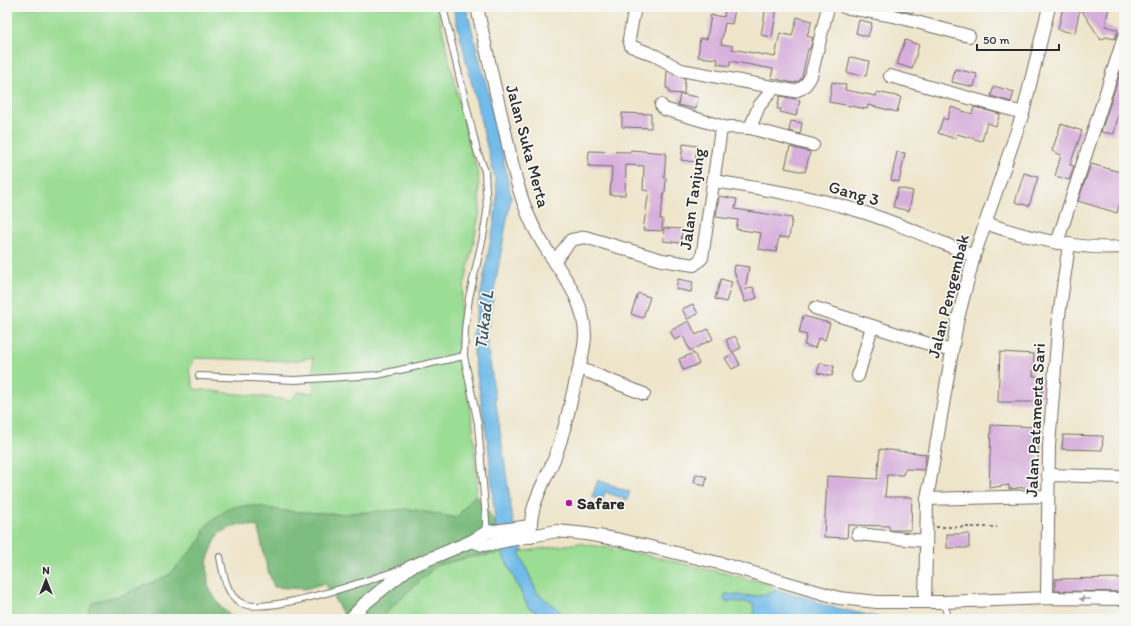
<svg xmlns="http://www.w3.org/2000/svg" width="1131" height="626" font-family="Itim,sans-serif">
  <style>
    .green { fill: #9bdd94; stroke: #638460; fill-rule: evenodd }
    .forest { fill: #7cbc7e; stroke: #547454 }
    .water { fill: #70bbe9; stroke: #4e738a }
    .building { fill: #d7afdc }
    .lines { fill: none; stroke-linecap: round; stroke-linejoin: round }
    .service-casing { stroke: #6f6c63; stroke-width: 8 }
    .minor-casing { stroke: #6f6c63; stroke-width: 14 }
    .path { stroke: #6f6c63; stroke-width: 2; stroke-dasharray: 3 3; stroke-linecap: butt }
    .service { stroke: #fff; stroke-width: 6 }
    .minor { stroke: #fff; stroke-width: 12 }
    .oneway { fill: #a0a0a0 }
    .poi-dot { fill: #b5179e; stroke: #f6f6f2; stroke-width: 1.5 }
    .labels { text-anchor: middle; stroke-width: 3.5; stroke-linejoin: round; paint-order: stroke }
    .street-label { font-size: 17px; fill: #2b2b2b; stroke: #f6f6f2 }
    .poi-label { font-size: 17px; font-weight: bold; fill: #2b2b2b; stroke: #f6f6f2; text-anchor: start }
    .water-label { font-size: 18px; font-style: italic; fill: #405664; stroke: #f6f6f2 }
  </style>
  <rect width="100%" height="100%" fill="#f6f6f2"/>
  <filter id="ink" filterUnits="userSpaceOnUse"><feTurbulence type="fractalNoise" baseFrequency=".025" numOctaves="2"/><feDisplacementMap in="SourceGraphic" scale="8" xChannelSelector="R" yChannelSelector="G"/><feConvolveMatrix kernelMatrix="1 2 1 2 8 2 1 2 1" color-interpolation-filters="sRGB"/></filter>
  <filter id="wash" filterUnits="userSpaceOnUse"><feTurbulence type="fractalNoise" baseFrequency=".012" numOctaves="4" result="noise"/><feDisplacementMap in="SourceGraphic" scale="16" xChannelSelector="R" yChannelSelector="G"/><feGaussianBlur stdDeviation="0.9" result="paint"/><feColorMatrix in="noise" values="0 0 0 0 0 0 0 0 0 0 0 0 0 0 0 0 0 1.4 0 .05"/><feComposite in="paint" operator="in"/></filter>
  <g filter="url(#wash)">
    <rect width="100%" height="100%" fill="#eee5cb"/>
    <g class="green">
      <path d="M7,7H437L471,153L478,172L480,211L462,297L458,342L473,426L477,483L476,494L456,518L410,509L340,514L284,511L248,505L219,515L211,521L204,529L202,539L169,575L123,595L93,602L85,619H7ZM313,357L314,393L298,392L291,400L194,389L189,370L195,358L294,361Z"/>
      <path d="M579,543L642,554L770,584L776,590C763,600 741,595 725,594V601L746,602L753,604L754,613L747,619H570L537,593L519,552Z"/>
      <path d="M502,553L528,607L549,619H379L437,565L470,557Z"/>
    </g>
    <path class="forest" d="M476,494L495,522L502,553L470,557L437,565L379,619H346L325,583L305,589L274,587L267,568L258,527L239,524L218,534L207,561L208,586L221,608L237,619H85L93,602L123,595L169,575L202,539L204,529L211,521L228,509L238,506H258L284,511L340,514L410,509L456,518Z"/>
    <g class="water">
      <path d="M453,7H466L497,126L511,197L486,335L513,521L523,551L519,552L537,593L570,619H549L528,607L502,553L495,522L489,452L474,356L473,334L494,223L497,197L496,183Z"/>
      <path d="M598,480L630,492L627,500L605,492L602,501L592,497Z"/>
      <path d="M776,590L810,598L823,605L886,619H747L754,613L753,604L746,602L724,601L725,594C741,595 763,600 776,590Z"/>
    </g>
    <g id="blocks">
      <g class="building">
        <path d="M725,7L735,9L732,24L725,23L721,44L733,46L732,49L775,57L780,33L792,36L797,17L812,21L807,36L813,38L810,49H808L802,77L799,81L794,83L771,78L773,69L730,61V66L717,64L718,59L698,57L700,38L707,39L711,15L724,17Z"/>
        <path d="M766,7H777L772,37L761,35Z"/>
        <path d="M886,7H914L912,13Z"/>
        <path d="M1063,7H1109L1105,26L1118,30L1115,39L1106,37L1101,40L1080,8L1075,33L1058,30Z"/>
        <path d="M859,20L872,23L868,37L856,33Z"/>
        <path d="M905,40L919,45L912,69L897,64Z"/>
        <path d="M850,57L869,61L866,76L847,73Z"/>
        <path d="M1122,67L1124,68V104L1120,116H1118L1114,134L1101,132Z"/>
        <path d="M955,69L977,74L974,87L952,82Z"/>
        <path d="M667,71L685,78L684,94L669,93V89L666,88Z"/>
        <path d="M832,82L846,85L845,90L876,96L877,92L901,97L897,112L868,105L867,109L829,102Z"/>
        <path d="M994,86L1014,92L1011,102L991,96Z"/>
        <path d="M680,94L698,97L696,109L678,105Z"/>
        <path d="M780,96L800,100L796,116L780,112L781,109H777Z"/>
        <path d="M951,107L972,114L974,107L1000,114L996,126L987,123L982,141L957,134L955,139L938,133L943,118L947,120Z"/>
        <path d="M622,113L651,114V128L622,127Z"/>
        <path d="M791,121L802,123L800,134L789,131Z"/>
        <path d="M1061,124L1082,131L1070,165L1074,166L1069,180L1055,176L1061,155L1052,151Z"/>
        <path d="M683,144L697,146L695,162L681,160Z"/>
        <path d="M790,147L810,152L805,172L785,168Z"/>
        <path d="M631,150L666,153L664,178H666L665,192H664L660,219H663L662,231L643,230L649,191L643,190L644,166L626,165L625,195H610L612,167L588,166L589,151L630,152Z"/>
        <path d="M897,152L905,153L899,182L891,180Z"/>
        <path d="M1091,164L1124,173V190L1117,213L1078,201Z"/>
        <path d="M1024,173L1038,177L1029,206L1015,202Z"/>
        <path d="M898,188L913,191L909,211L893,207Z"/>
        <path d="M719,196L737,199L735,209L792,218L789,238L779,237L776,252L758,249L761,233L736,229L738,220L716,217Z"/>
        <path d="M664,228L682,229L681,243L663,241Z"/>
        <path d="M735,265L749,267L745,290L753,287L757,298L745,302L734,271Z"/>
        <path d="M678,279L693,282L691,292L676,289Z"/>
        <path d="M721,279L732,282L726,302L715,299Z"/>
        <path d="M638,293L650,297L643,318L631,314Z"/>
        <path d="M693,304L698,314L687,319L682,309Z"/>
        <path d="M803,316L830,323L825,340L818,338L815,348L804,345L807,335L799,333Z"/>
        <path d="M689,321L696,335L708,329L713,339L690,351L683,336L675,340L670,331Z"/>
        <path d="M735,336L741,348L732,352L726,340Z"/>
        <path d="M1000,352L1034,354L1033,376L1042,377V402H998Z"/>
        <path d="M694,353L699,364L683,370L679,359Z"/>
        <path d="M734,353L740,365L732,369L725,358Z"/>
        <path d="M820,363L834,366L832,376L817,373Z"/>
        <path d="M991,425L1039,427L1037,489H1026L1027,487L1009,489V485L989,488Z"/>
        <path d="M1063,435L1103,436L1102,450L1062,449Z"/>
        <path d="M880,449L926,454L924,470L905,469L903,475H887L885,497H912L911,530H889V526L848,525L847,538L824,537L827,476L877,479Z"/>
        <path d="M696,474L707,477L705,486L694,483Z"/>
        <rect x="947" y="534" width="22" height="14"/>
        <path d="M1124,578V592L1055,591V579Z"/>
      </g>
    </g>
  </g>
  <g filter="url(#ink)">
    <use href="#blocks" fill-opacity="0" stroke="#6f6c63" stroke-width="1"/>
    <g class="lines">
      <g class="service-casing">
        <g id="service">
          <path d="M443,7L477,151L485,171L487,212L483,237L469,298L465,329L464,356L478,424L487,532"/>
          <path d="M199,376L295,380L377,375L464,356"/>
          <path d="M220,557C223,572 226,595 241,603C266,616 373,579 402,569"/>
          <path d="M943,602L949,619"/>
        </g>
      </g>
      <g class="minor-casing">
        <g id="minor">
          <path d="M477,7C486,48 495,90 505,131C513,168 520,204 539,237C558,271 585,296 585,337C584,353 579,369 575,384C569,409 564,434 555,457C544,484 528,506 531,537"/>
          <path d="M635,7L629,39L631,46L656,56L681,70L794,91C804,89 806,85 811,76L828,7"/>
          <path d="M844,7L894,16L969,36"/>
          <path d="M890,76L1023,113"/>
          <path d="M661,105L664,109L724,127"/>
          <path d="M750,128L813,145"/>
          <path d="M720,182C763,189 807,196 849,208C892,220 932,239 974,256"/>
          <path d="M985,223C1029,238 1076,250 1124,247"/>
          <path d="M1057,243L1124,37"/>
          <path d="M554,262L571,240L585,237L662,260L694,265L702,258L721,129L730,127L750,128L759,106L774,88"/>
          <path d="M815,308L951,351"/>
          <path d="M579,368L644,394"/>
          <path d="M858,376L872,326"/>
          <path d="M1048,475L1124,477"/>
          <path d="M927,499L1048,496"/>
          <path d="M858,534L925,541"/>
          <path d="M472,541L483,545L490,544L557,531L586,534L621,540L723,564L839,598L877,602H943L1047,598L1124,599"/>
          <path d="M1047,598L1049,446L1059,316L1069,244"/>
          <path d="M925,602L927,499L957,322L974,256L1023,113L1049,7"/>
          <path d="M350,619L364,604L410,567L472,541L487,532L530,526"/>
        </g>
      </g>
      <path class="path" d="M936,527H997"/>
      <use href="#service" class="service"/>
      <use href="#minor" class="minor"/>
    </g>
    <defs><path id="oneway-solid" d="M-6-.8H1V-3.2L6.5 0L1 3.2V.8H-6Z"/></defs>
    <use class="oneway" href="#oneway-solid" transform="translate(1085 599) rotate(-180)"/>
  </g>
  <circle class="poi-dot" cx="569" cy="503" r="4"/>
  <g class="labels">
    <g class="street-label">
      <text transform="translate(528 146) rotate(75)" y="6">Jalan Suka Merta</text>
      <text transform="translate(854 193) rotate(16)" y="6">Gang 3</text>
      <text transform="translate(692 199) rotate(-82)" y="6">Jalan Tanjung</text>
      <text transform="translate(948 296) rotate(-76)" y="6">Jalan Pengembak</text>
      <text transform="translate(1035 420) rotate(-87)" y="6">Jalan Patamerta Sari</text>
    </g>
    <g class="poi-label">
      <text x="577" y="509">Safare</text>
    </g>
    <g class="water-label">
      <text transform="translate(484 320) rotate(-83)" y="6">Tukad L</text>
    </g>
  </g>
  <rect width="1131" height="626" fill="none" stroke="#f6f6f2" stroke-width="24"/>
  <g transform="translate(46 580)" stroke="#f6f6f2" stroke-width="3" paint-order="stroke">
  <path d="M0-3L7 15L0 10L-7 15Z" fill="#2b2b2b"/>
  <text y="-6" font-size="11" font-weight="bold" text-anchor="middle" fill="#2b2b2b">N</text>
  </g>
  <path d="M977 44v6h82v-6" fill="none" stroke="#2b2b2b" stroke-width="2"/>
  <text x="983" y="44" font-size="12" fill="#2b2b2b" stroke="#f6f6f2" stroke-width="3" paint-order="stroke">50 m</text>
</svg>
